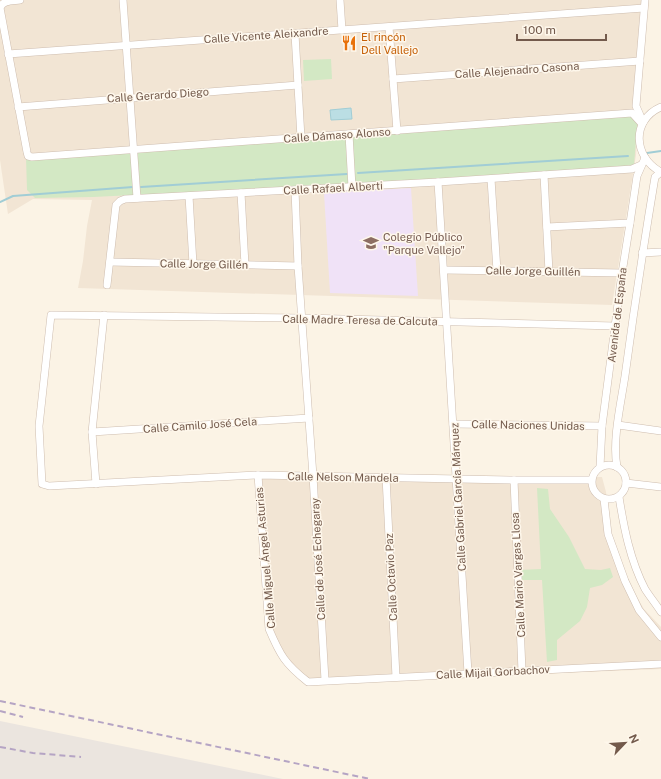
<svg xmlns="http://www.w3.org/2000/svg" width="661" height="779" font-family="'Public Sans',sans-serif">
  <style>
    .residential { fill: #f2e5d4 }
    .industrial { fill: #ebe5df }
    .education { fill: #f0e2f7 }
    .green { fill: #d3e8c4 }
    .water { fill: #bbdee4; stroke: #a1cdd5 }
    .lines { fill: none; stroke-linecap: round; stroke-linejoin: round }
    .stream { stroke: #a1cdd5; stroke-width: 2 }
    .minor-casing { stroke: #cebdaf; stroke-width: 8 }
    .minor { stroke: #fff; stroke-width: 7 }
    .rail { stroke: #b5a4c4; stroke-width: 2; stroke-dasharray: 6 4; stroke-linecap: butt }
    .labels { text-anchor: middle; stroke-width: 3; stroke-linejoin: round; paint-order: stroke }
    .street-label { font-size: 11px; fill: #735a4c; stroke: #fef7eb }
    .food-label { font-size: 11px; fill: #c56008; stroke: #fef7eb; text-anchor: start }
    .education-label { font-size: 11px; fill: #785e54; stroke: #fef7eb; text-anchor: start }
  </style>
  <rect width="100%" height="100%" fill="#fbf3e5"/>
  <g class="residential">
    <path d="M0,0H648L636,155L612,305L78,288L83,261L87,226L92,200L33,199L8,214L0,160Z"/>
    <path d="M602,477L606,492L610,534L627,581L644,609L661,627V669L307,683L274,646L257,480L264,478Z"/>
  </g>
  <path class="industrial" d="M0,721L283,779H0Z"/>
  <path class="education" d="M411,188L418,296L330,293L324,193Z"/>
  <g class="green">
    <path d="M331,59L332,79L304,81L303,60Z"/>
    <path d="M638,116L634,165L627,166L356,184L93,197L35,198L27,190L26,158Z"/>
    <path d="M537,488L548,489L550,509L569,537L585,569L601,570L610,568L613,577L602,585L590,588L587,607L580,621L557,640V660L547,662L542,580H520L519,570L541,569Z"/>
  </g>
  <path class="water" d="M351,108L352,119L331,120L330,110Z"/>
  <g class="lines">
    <g class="stream">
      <path d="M647,153L661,151"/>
      <path d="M358,173L628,156"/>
      <path d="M141,187L347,174"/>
      <path d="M0,202L13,196L133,187"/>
    </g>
    <g class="minor-casing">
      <g id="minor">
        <path d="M20,0C11,1 3,0 0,8L27,152L28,156L32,157L632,113L642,124"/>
        <path d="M123,0L137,198"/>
        <path d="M340,0L342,30"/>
        <path d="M389,27L397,131"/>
        <path d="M295,34L301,138"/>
        <path d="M8,54L644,8"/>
        <path d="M393,79L640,61"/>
        <path d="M18,107L298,85"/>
        <path d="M661,107C631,120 633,157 661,172"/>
        <path d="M643,122L636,106L645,0"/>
        <path d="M349,134L352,187"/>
        <path d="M544,175L549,272"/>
        <path d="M491,179L497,271"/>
        <path d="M438,182L468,673"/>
        <path d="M295,190L298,266L313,476L325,680"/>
        <path d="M241,193L245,265"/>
        <path d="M189,196L193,264"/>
        <path d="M547,227L630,223"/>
        <path d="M642,253L661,252"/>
        <path d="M110,262L298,266"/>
        <path d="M444,270L622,273"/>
        <path d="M107,285L116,205L120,201L125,199L438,182L632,169L641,165"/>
        <path d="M453,424L602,426"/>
        <path d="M618,425L661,431"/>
        <path d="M92,432L309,418"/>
        <circle cx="609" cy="482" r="17"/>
        <path d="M600,467L602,426L622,273L630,223L637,176L645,158"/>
        <path d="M617,467C612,440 621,403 625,376C634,309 644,243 655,177L661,172"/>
        <path d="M258,475L269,629C280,655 285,664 308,682L661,664"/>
        <path d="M386,477L396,677"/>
        <path d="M514,480L522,671"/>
        <path d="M591,480H514L258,475L49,486L42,484L39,426L51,315L303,318L615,326"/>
        <path d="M626,483L661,487"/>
        <path d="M96,484L92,432L104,315"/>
        <path d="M619,497C624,528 630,560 645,589C650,597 656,604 661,612"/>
        <path d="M604,499L608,534L625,581L639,610L661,637"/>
      </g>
    </g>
    <use href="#minor" class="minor"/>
    <g class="rail">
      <path d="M0,701L370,779"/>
      <path d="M0,711L23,717"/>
      <path d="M0,747L33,753L81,757"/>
    </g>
  </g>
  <defs>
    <g id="restaurant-bare" transform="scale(1.2)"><path d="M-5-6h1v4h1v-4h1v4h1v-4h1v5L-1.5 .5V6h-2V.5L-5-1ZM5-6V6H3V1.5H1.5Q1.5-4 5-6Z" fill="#e8710a" stroke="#fef7eb" stroke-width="2.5" paint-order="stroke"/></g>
    <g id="school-bare" transform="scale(1.2)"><path d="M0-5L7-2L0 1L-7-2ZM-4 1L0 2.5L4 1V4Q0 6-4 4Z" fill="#8d6e63" stroke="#fef7eb" stroke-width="2.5" paint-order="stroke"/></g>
  </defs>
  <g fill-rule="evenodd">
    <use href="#restaurant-bare" x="349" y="43"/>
    <use href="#school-bare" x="371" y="243"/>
  </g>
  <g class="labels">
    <g class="street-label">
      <text transform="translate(266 35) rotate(-4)" y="4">Calle Vicente Aleixandre</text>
      <text transform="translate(517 70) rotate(-4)" y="4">Calle Alejenadro Casona</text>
      <text transform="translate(158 95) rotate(-4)" y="4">Calle Gerardo Diego</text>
      <text transform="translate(337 135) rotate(-4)" y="4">Calle Dámaso Alonso</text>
      <text transform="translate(333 188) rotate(-3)" y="4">Calle Rafael Alberti</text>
      <text transform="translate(204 264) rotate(1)" y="4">Calle Jorge Gillén</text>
      <text transform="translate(533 271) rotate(1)" y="4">Calle Jorge Guillén</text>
      <text transform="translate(617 315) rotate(-83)" y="4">Avenida de España</text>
      <text transform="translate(360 320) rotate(1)" y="4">Calle Madre Teresa de Calcuta</text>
      <text transform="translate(200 425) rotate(-4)" y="4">Calle Camilo José Cela</text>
      <text transform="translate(528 425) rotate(1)" y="4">Calle Naciones Unidas</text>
      <text transform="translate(343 477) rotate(1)" y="4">Calle Nelson Mandela</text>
      <text transform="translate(458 497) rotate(-93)" y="4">Calle Gabriel García Márquez</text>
      <text transform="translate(265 558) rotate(-95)" y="4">Calle Miguel Ángel Asturias</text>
      <text transform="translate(318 559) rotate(-93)" y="4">Calle de José Echegaray</text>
      <text transform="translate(518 575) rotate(-93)" y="4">Calle Mario Vargas Llosa</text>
      <text transform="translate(391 577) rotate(-93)" y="4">Calle Octavio Paz</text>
      <text transform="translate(493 672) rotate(-3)" y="4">Calle Mijail Gorbachov</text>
    </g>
    <g class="food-label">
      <text x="361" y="41">El rincón<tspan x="361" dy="13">Dell Vallejo</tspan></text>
    </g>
    <g class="education-label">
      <text x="383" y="241">Colegio Público<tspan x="383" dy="13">"Parque Vallejo"</tspan></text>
    </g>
  </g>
  <g transform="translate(625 743) rotate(65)" stroke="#fef7eb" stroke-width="3" paint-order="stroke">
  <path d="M0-3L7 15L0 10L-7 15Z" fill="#735a4c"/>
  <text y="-6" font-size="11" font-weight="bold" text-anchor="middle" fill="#735a4c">N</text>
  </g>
  <path d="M517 34v6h89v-6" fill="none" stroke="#735a4c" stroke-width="2"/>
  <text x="523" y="34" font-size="12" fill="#735a4c" stroke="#fef7eb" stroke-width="3" paint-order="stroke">100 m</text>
</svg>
